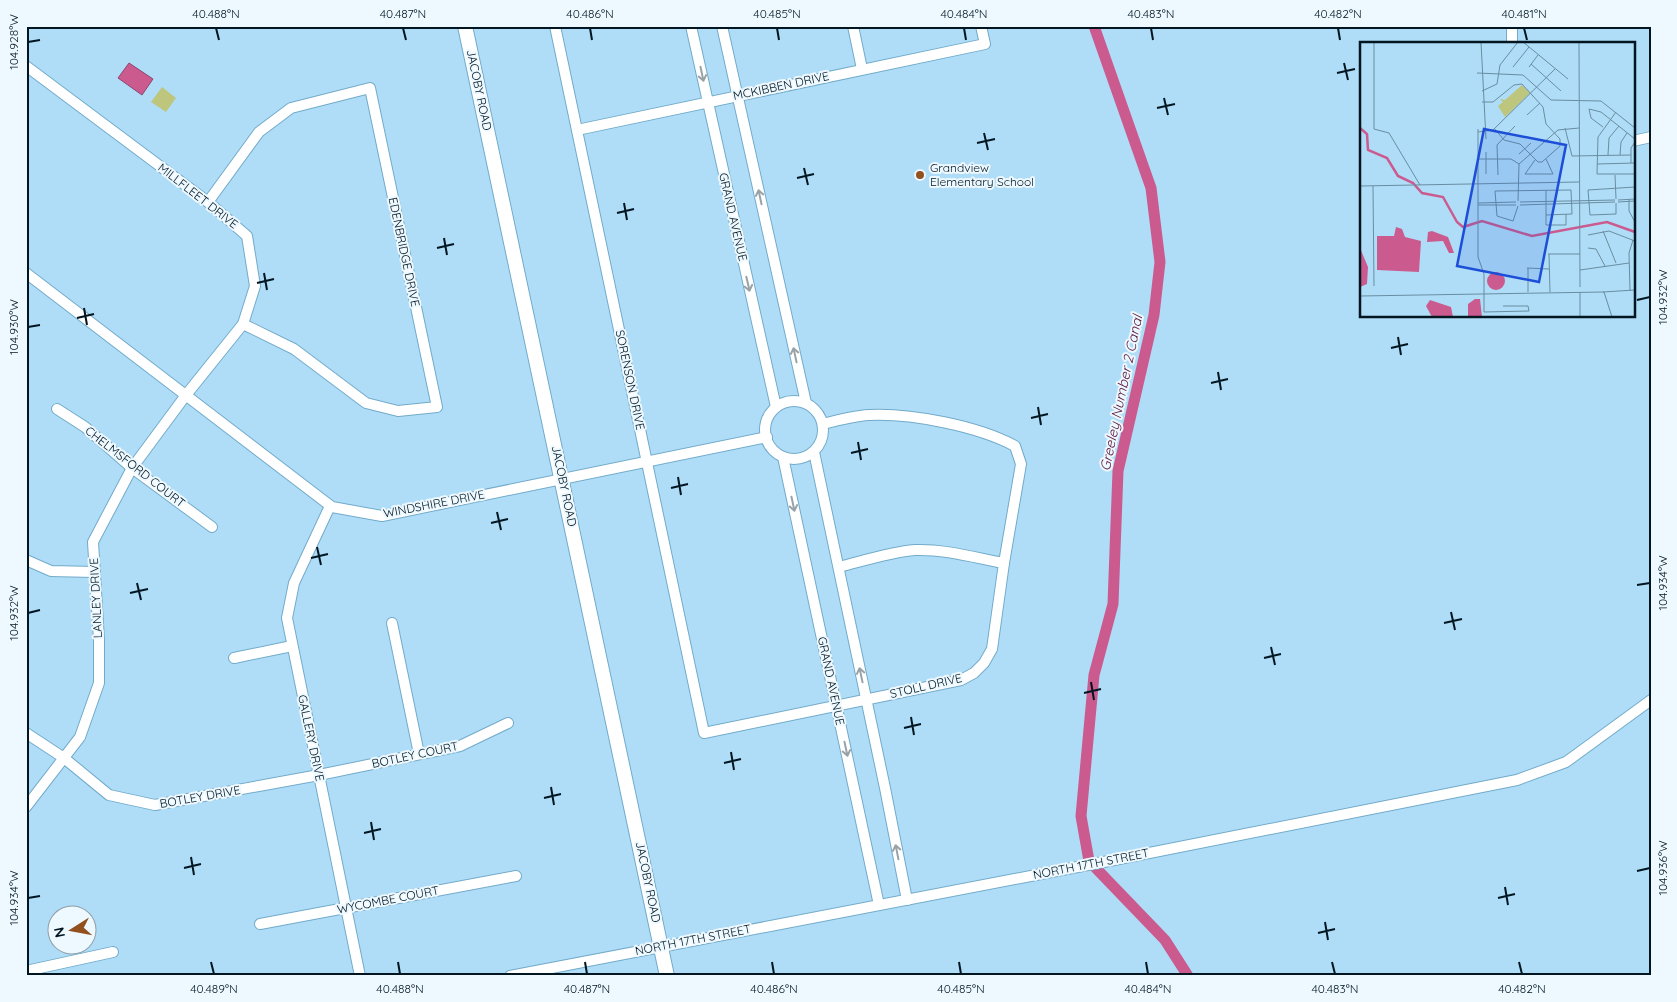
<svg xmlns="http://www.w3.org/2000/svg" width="1677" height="1002" font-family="Quicksand,sans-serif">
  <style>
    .green { fill: #bec57d }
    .water { fill: #cb5b8f; stroke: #8e466e }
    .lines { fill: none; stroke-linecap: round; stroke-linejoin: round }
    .canal { stroke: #cb5b8f; stroke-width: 11 }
    .minor-casing { stroke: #72abca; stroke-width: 12 }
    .tertiary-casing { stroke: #72abca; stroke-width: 16 }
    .minor { stroke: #fff; stroke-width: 10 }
    .tertiary { stroke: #fff; stroke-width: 14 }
    .oneway { stroke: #99a2a6 }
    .ticks { fill: none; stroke: #011621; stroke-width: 2 }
    .poi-dot { fill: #93501f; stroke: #edf8ff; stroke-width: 2 }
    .labels { text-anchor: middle; stroke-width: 4; stroke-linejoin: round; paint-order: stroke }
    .street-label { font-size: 12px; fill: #011621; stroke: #edf8ff }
    .poi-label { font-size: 12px; fill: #011621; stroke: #edf8ff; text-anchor: start }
    .water-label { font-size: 14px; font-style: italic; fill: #5f173c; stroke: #edf8ff }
    .inset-river { fill: none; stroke: #cb5b8f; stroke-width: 2.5 }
    .inset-road { fill: none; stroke: #698da1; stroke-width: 1 }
    .view { fill: #1d4ed8; fill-opacity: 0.15; stroke: #1d4ed8; stroke-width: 2.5 }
    .inset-edge { fill: none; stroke: #011621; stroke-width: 2.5 }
    .neatline { fill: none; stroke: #011621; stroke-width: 2 }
    .ticks-label { font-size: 12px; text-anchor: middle; fill: #011621 }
  </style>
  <rect width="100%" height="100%" fill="#afddf7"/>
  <path class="green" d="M162,87L176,98L166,112L151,102Z"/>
  <path class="water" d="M129,63L153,79L142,95L118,78Z"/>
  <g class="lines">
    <path class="canal" d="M1094,26L1151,188L1160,262L1154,315L1118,471L1113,604L1094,675L1081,816L1089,861L1165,940L1188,976"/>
    <g class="minor-casing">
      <g id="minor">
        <path d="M555,26L704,733L961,680L974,673L984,663L992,649L1004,563L1021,464L1015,446C978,426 911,413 869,415C853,416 838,420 823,424"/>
        <path d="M691,26L776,407"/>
        <path d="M722,26L806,403"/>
        <path d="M853,26L862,69"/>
        <path d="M1512,44V26"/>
        <path d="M26,66L208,202L247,236L255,286L243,324L186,395L132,468L93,542L99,640V683L80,737L26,807"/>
        <path d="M577,130L985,44L981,26"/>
        <path d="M1633,141L1651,137"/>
        <path d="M208,202L259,132L291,108L370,88L437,407L398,411L366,403L294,349L243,324"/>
        <path d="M26,273L332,507L382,516L767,437"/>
        <circle cx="794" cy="430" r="29"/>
        <path d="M57,409L85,427L132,468L212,527"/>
        <path d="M814,452L885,788L907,900"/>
        <path d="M783,457L879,905"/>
        <path d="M330,506L294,583L287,618L360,976"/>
        <path d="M26,560L51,571L94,572"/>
        <path d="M839,567C863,561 890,552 915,550C945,549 976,558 1004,563"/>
        <path d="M392,623L419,754"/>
        <path d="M234,658L292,646"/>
        <path d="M26,733L64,758L109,795L155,805L319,775L460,746L508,723"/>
        <path d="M260,924L516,876"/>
        <path d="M26,971L113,952"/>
        <path d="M510,976L1114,860L1517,780L1566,762L1651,700"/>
      </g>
    </g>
    <g class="tertiary-casing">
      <path id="tertiary" d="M465,26L667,976"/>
    </g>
    <use href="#minor" class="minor"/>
    <use href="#tertiary" class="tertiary"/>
  </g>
  <defs><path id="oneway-shaft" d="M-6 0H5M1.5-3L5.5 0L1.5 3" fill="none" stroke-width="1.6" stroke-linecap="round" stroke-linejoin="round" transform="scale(1.25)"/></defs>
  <g class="oneway">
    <use href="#oneway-shaft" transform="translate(702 74) rotate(78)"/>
    <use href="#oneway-shaft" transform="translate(760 197) rotate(-102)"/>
    <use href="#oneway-shaft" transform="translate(748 284) rotate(77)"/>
    <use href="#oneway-shaft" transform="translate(795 355) rotate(-102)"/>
    <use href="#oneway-shaft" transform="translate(793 504) rotate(78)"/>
    <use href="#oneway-shaft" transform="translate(861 675) rotate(-102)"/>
    <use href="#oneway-shaft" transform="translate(846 749) rotate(78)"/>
    <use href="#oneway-shaft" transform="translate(897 852) rotate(-101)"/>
  </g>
  <path class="ticks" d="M216,28L219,40M403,28L406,40M590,28L592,40M777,28L779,40M964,28L966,40M1151,28L1153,40M1338,28L1340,40M1524,28L1527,40M28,42L40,40M1344,63L1348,80M1337,73L1355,69M1164,98L1168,115M1157,108L1175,104M984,133L988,150M977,143L995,139M804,168L808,185M797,178L814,174M624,203L627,220M617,213L634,209M444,238L447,255M437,248L454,244M264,273L267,290M257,283L274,279M1637,300L1650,297M84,308L87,325M77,318L94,314M28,327L40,325M1398,337L1401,355M1391,348L1408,344M1218,372L1221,390M1211,383L1228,379M1038,407L1041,425M1031,418L1048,414M858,442L861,460M851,453L868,449M678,477L681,495M671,488L688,484M497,512L501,530M491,523L508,519M317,547L321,565M311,558L328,554M137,583L141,600M1637,585L1650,583M130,593L148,589M1451,612L1455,630M28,613L40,610M1444,623L1462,619M1271,647L1275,665M1264,658L1281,654M1091,682L1094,700M1084,693L1101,689M911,717L914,735M904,728L921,724M731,752L734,770M724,763L741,759M551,787L554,805M544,798L561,794M371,822L374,840M364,833L381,829M191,857L194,875M184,868L201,864M1637,871L1650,868M1505,887L1508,905M28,898L40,896M1498,898L1515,894M1325,922L1328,940M1318,933L1335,929M211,962L214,974M398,962L400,974M585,962L587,974M772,962L774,974M959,962L961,974M1146,962L1148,974M1332,962L1335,974M1519,962L1522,974"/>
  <circle class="poi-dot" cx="920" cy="175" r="5"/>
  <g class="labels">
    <g class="street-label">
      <text transform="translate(781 86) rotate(-12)" y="4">MCKIBBEN DRIVE</text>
      <text transform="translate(479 90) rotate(78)" y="4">JACOBY ROAD</text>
      <text transform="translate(198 196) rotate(38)" y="4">MILLFLEET DRIVE</text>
      <text transform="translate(733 217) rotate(77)" y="4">GRAND AVENUE</text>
      <text transform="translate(404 252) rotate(78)" y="4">EDENBRIDGE DRIVE</text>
      <text transform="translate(630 380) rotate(78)" y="4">SORENSON DRIVE</text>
      <text transform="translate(135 467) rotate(38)" y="4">CHELMSFORD COURT</text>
      <text transform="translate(564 486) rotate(78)" y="4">JACOBY ROAD</text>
      <text transform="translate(434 504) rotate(-11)" y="4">WINDSHIRE DRIVE</text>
      <text transform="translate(96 598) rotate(-93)" y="4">LANLEY DRIVE</text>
      <text transform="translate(831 681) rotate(78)" y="4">GRAND AVENUE</text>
      <text transform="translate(926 686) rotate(-13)" y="4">STOLL DRIVE</text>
      <text transform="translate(311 738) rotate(78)" y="4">GALLERY DRIVE</text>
      <text transform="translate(415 755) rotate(-12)" y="4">BOTLEY COURT</text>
      <text transform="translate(200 797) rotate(-10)" y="4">BOTLEY DRIVE</text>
      <text transform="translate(1091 864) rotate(-11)" y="4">NORTH 17TH STREET</text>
      <text transform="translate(648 882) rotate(78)" y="4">JACOBY ROAD</text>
      <text transform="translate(388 900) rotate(-11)" y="4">WYCOMBE COURT</text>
      <text transform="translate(693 940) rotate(-11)" y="4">NORTH 17TH STREET</text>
    </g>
    <g class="poi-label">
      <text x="930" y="172">Grandview<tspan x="930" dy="14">Elementary School</tspan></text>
    </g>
    <g class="water-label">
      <text transform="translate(1121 393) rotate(-78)" y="5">Greeley Number 2 Canal</text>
    </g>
  </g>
  <g transform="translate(1360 42)">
    <rect width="275" height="275" fill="#afddf7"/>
    <path d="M162,43L170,51L145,75L138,64L143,60L140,57L145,58Z" fill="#bec57d"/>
    <path d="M36,185L42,187L45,195L61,199L59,230L17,228V194H34ZM72,189L88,195L94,211H89L83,199L67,200L68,190ZM0,206L8,225L7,242L0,245ZM127 239a9 9 0 1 1 18 0a9 9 0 1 1-18 0ZM115,257H120L122,275H108V262ZM70,258L91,265L93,275H72L66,264Z" fill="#cb5b8f"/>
    <path class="inset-river" d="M0,86L7,92L8,108L27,116L38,134L53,141L62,151L83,155L97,180L103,185L122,179L172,194L247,180L275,190"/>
    <path class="inset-road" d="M14,0V87L29,91L60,143M121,0L126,97M163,0L208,37M219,0L220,245M171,22L201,49M153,25L169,5M169,25L178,13M117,31L163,33L191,58L241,59L275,86M122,49L137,42L140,23L158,0M122,60H133L154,43L162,42L183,65L186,82L200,97V104L182,120H178L160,102L144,98L134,86M256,70L238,95L237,132H275M167,73L180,61M243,85L231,76L229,67L241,70L275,97M205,86L212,114L271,113M118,87V215L124,232V270L169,269L168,264M118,90L133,88L195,27M159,112L171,101M248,113L249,96L259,84M260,113L261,100L267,91M118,117H151L159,122M175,118L165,132H193L186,117M271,121V106L275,100M237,122L275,121M126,132V110M138,133L137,103L155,84M255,133L256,157M0,144L219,140M13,144L14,244M186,148V183H206V172M269,157V169L275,180M258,158L275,157M158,159L159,122L198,88L219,86M160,160L255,158M258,160L275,159M118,161L156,160M256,161V172L230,173L228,148L275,145M118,163H156M160,163L255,160M158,164L153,179L137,174L135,149L211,148L212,172L186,173M243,189L256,221M228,193L249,189L275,199M228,206L236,207L245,224M188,212H220M189,212L190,250M167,226L189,227M168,226V250M220,228L269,221M270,249L269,211L273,198M220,250V275M243,250L275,248M244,250L252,275M0,254L244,250M143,264H168"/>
    <path class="view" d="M124,87L206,103L179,240L97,224Z"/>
    <rect width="275" height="275" class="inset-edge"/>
  </g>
  <rect width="1677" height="1002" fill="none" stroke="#edf8ff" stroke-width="55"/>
  <g transform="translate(72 930) rotate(259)"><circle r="24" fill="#edf8ff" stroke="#8f9ea6"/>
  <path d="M0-4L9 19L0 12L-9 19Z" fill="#93501f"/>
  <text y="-8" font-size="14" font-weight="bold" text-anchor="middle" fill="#011621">N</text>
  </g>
  <rect x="28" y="28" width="1622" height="946" class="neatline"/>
  <g class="ticks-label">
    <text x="216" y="18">40.488°N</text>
    <text x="403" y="18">40.487°N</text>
    <text x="590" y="18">40.486°N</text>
    <text x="777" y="18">40.485°N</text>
    <text x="964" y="18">40.484°N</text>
    <text x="1151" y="18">40.483°N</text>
    <text x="1338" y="18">40.482°N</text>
    <text x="1524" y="18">40.481°N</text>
    <text transform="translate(14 42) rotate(-90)" y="4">104.928°W</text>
    <text transform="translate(1663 297) rotate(-90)" y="4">104.932°W</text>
    <text transform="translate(14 327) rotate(-90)" y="4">104.930°W</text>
    <text transform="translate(1663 583) rotate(-90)" y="4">104.934°W</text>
    <text transform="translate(14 613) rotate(-90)" y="4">104.932°W</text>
    <text transform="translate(1663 868) rotate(-90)" y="4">104.936°W</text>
    <text transform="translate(14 898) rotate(-90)" y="4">104.934°W</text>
    <text x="214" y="993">40.489°N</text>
    <text x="400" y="993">40.488°N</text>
    <text x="587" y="993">40.487°N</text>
    <text x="774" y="993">40.486°N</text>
    <text x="961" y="993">40.485°N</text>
    <text x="1148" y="993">40.484°N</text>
    <text x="1335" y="993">40.483°N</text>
    <text x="1522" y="993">40.482°N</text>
  </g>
</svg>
